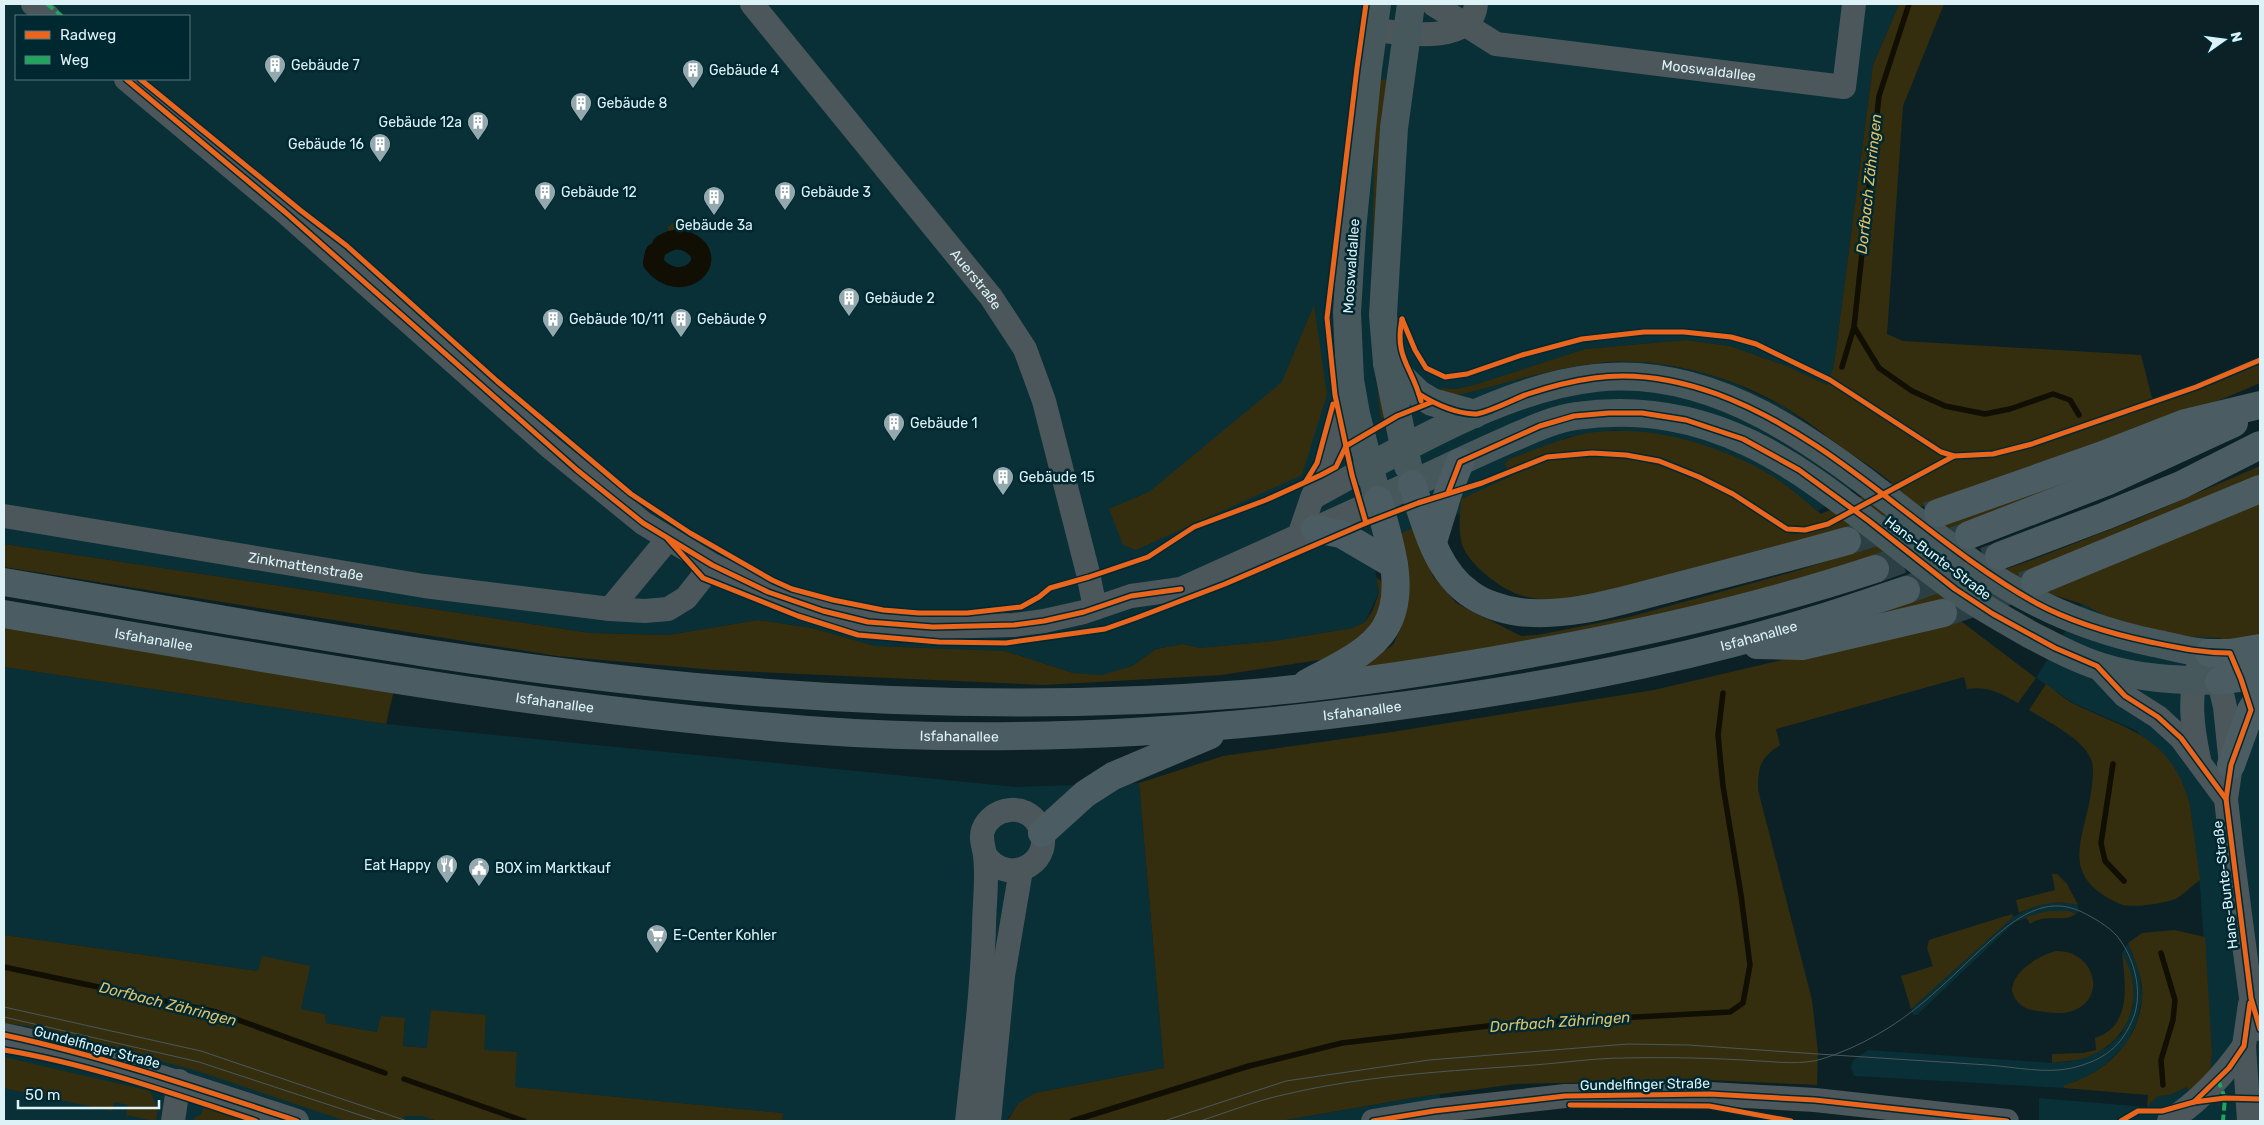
<svg xmlns="http://www.w3.org/2000/svg" width="2264" height="1125" font-family="Rubik,sans-serif">
  <style>
    .built { fill: #092f37; fill-rule: evenodd }
    .green { fill: #352e0e }
    .lines { fill: none; stroke-linecap: round; stroke-linejoin: round }
    .stream { stroke: #110e03; stroke-width: 5.5 }
    .canal { stroke: #110e03; stroke-width: 20 }
    .highway-tunnel { stroke: #2a4045; stroke-width: 28; stroke-dasharray: 28 14; stroke-linecap: butt }
    .minor { stroke: #4b575b; stroke-width: 24 }
    .major { stroke: #46585c; stroke-width: 28 }
    .highway { stroke: #4b5d62; stroke-width: 28 }
    .tram { stroke: #49585b; stroke-width: 1 }
    .quiet { stroke: #20a55d; stroke-width: 4; stroke-dasharray: 8 4; stroke-linecap: butt }
    .cycleway-casing { stroke: #002831; stroke-width: 8 }
    .cycleway { stroke: #eb651d; stroke-width: 5 }
    .labels { text-anchor: middle; stroke-width: 5; stroke-linejoin: round; paint-order: stroke }
    .poi-label { font-size: 14px; fill: #ddf2f7; stroke: #002831; text-anchor: start }
    .street-label { font-size: 14px; fill: #ddf2f7; stroke: #002831 }
    .water-label { font-size: 15px; font-style: italic; fill: #e0c16a; stroke: #002831 }
  </style>
  <rect width="100%" height="100%" fill="#0b2126"/>
  <g class="built">
    <path d="M4,4H1899L1873,65L1834,365L1827,385L1789,367L1730,346L1686,340L1585,349L1474,385L1456,389L1442,388L1463,394L1561,368L1601,363L1632,361L1663,364L1704,373L1736,384L1784,407L1878,473L1818,511L1769,474L1703,445L1634,432L1615,430L1568,437L1505,464L1509,477L1462,499L1460,514L1413,528L1374,564L1379,592L1365,622L1353,628L1274,641L1200,648L1183,644L1156,649L1132,666L1102,676L1073,673L1005,651L875,646L812,628L758,620L668,635L590,633L4,544ZM16,16H189V79H16Z"/>
    <path d="M2082,604L2124,625L2231,641L2260,637V1121H2039V1098L2147,1107L2158,1096L2170,1095L2187,1087L2192,1097L2212,1052L2200,887L2190,805L2137,731L2073,703L2036,678Z"/>
    <path d="M4,667L386,724L1016,787L1139,783L1164,1068L1035,1093L1009,1116L1007,1121H782L783,1113L514,1087L483,1050L486,1015L427,1048L403,1046L405,1018L377,1032L326,1023L325,1014L301,1009L258,971L4,935Z"/>
    <path d="M2045,903H2071L2078,905L2079,911L2076,914L2069,911H2048L2015,922L1917,1015H1913L1911,1009L2013,917L2026,910Z"/>
    <path d="M2128,943L2139,970L2141,985L2142,998L2137,1021L2127,1043L2107,1063L2089,1076L2065,1085L2064,1088L1854,1076L1851,1068L1853,1060L1868,1050L2052,1063L2072,1061L2108,1047L2122,1033L2133,1006V983L2126,961L2122,953Z"/>
    <path d="M4,987L405,1116H421L438,1121H4Z"/>
    <path d="M1440,1094L1443,1121H1280L1418,1097Z"/>
  </g>
  <g class="green">
    <path d="M1899,4H1944L1903,106L1887,334L1903,341L2141,355L2153,402L2197,388L2260,362V383C2083,459 1898,517 1712,566C1659,580 1569,613 1517,594C1499,587 1467,563 1462,544C1458,529 1460,514 1461,499L1509,477L1505,464L1509,459C1535,450 1561,438 1589,433C1649,424 1717,444 1769,474C1787,485 1804,500 1821,514L1892,483C1877,470 1857,458 1840,446C1822,433 1804,418 1784,407C1732,376 1660,356 1599,363C1552,368 1508,383 1463,394H1451L1441,392L1442,388L1456,389L1474,385L1585,349L1686,340L1730,346L1789,367L1827,385L1834,365L1873,65Z"/>
    <path d="M1377,79L1389,80L1388,416L1381,419C1370,336 1372,254 1374,170C1375,140 1374,109 1377,79Z"/>
    <path d="M685,218L692,224L682,239L671,240L668,227L678,219Z"/>
    <path d="M1314,305L1327,395L1302,475L1136,550L1123,545L1109,509L1149,492L1282,382Z"/>
    <path d="M2138,456L1960,527L1887,553L1801,580L1630,625L1356,674L1375,657L1393,645L1401,628L1407,606L1400,534L1413,528L1433,576L1456,603L1521,636L1537,635L1629,617L1796,571L1953,521Z"/>
    <path d="M2260,466V637L2231,641L2219,638L2180,636L2124,625L2082,604L2048,593L1958,619L2036,678L2018,703C2000,693 1988,686 1967,689L1964,677L1776,729L1780,745C1760,758 1758,767 1758,790L1812,1000L1818,1052L1817,1085L1709,1080L1516,1084L1418,1097L1280,1121H1007L1019,1103L1035,1093L1164,1068L1139,783L1223,756L1392,732L1654,690L1957,619L1941,606L1844,625L2032,560L2137,519Z"/>
    <path d="M4,544L590,633L668,635L758,620L812,628L875,646L1005,651L1073,673L1102,675L1132,666L1156,649L1183,644L1200,648L1274,641L1353,628L1365,622L1373,610L1379,592L1376,577L1387,586L1386,600L1364,638L1325,659L1221,675L1044,685L715,670L557,656L4,567Z"/>
    <path d="M4,627L394,690L386,724L4,667Z"/>
    <path d="M2046,684C2055,690 2064,699 2074,704C2130,731 2171,736 2190,805L2200,880C2193,885 2186,892 2179,897C2170,903 2130,909 2120,904C2054,874 2087,837 2092,785C2093,777 2094,766 2091,759C2083,739 2047,721 2029,710Z"/>
    <path d="M2052,874H2057L2067,884L2078,905C2058,899 2038,904 2019,913L2016,900L2055,890Z"/>
    <path d="M2048,911H2069L2076,914C2065,923 2044,913 2030,924L2026,917Z"/>
    <path d="M2012,914L2013,917L1911,1009L1901,976L1933,966L1927,948L1929,940Z"/>
    <path d="M2174,930L2205,937L2212,1052L2210,1076L2192,1097L2187,1087L2170,1095L2158,1096L2147,1107L2148,1095L2064,1088V1085C2109,1073 2145,1035 2142,987C2140,971 2134,957 2128,943L2142,933Z"/>
    <path d="M4,935L258,971L262,956L310,966L301,1009L325,1014L326,1023L377,1032L381,1016L405,1018L403,1046L427,1048L431,1010L486,1015L484,1050L517,1052L515,1087L783,1113L782,1121H438L421,1116H405L402,1121H346L194,1070L28,1026L4,1023Z"/>
    <path d="M2056,951C2095,950 2108,999 2072,1011C2061,1015 2047,1012 2037,1011C2024,1009 2016,1004 2012,991C2012,971 2040,955 2056,951Z"/>
    <path d="M2122,953C2145,992 2133,1038 2090,1056C2078,1061 2064,1061 2052,1063V1054L2083,1053L2096,1050L2095,1038C2133,1026 2125,982 2122,953Z"/>
    <path d="M4,1057L150,1091L158,1109L156,1121L126,1115L128,1105L114,1102L112,1111L4,1088Z"/>
    <path d="M204,1107H207L250,1121H192L197,1116L201,1115Z"/>
  </g>
  <g class="lines">
    <g class="stream">
      <path d="M1854,327L1879,368L1912,391L1945,406L1985,414L2010,409L2053,394L2070,400L2079,415"/>
      <path d="M1842,367L1854,327L1879,96L1909,4"/>
      <path d="M2113,764L2101,843L2105,861L2124,881"/>
      <path d="M2161,953L2175,1000L2173,1020L2161,1060L2163,1085"/>
      <path d="M4,967L216,1012L385,1073"/>
      <path d="M404,1079L524,1121"/>
      <path d="M1072,1121L1249,1066L1342,1043L1505,1024L1730,1012L1743,1003L1750,965L1741,895L1723,786L1718,735L1723,693"/>
    </g>
    <path class="canal" d="M655,253L653,263C681,298 723,259 688,242C678,237 670,240 662,245"/>
    <g class="highway-tunnel">
      <path d="M1847,541L1934,514"/>
      <path d="M1875,569L1965,537"/>
      <path d="M1906,590L1994,558"/>
      <path d="M1943,613L2031,583"/>
    </g>
    <g class="minor">
      <path d="M33,4L48,16"/>
      <path id="s1" d="M752,4L991,297L1025,349L1044,401L1088,573L1095,608"/>
      <path id="s2" d="M1433,4L1496,44L1844,87L1854,4"/>
      <path d="M1374,30C1401,33 1473,46 1476,4"/>
      <path d="M126,79L285,212L551,448L643,523L712,565L768,592L823,611L868,622L933,627L1014,625L1044,621L1084,612L1131,596L1181,589L1378,500"/>
      <path d="M1312,498L1370,466"/>
      <path id="s3" d="M4,516L424,586L610,609L645,611L668,609L686,598L712,565"/>
      <path d="M1299,536L1312,498L1341,428L1349,387"/>
      <path d="M610,609L668,539"/>
      <path d="M2213,664L2219,681L2225,707L2231,765L2226,799L2232,853L2251,998L2260,1029"/>
      <path d="M2097,666L2125,696L2158,717L2181,738L2226,799"/>
      <path d="M2199,759C2192,727 2188,694 2199,664"/>
      <path d="M4,1035C103,1056 200,1089 297,1121"/>
      <path d="M173,1121L179,1081"/>
      <path d="M967,1121C974,1057 982,992 984,928C984,905 988,879 985,856C984,846 980,839 983,830C992,807 1025,802 1038,824C1059,859 1010,890 985,855"/>
      <path d="M989,1121L1003,976L1021,870"/>
      <path d="M1373,1121L1434,1111L1565,1096L1710,1094L1815,1100L2007,1121"/>
      <path d="M2169,1121C2200,1101 2223,1076 2244,1046"/>
      <path d="M2249,1121L2244,1046L2250,1004"/>
    </g>
    <g class="major">
      <path d="M1377,4L1368,68L1352,230L1347,313L1350,380L1356,414L1378,500C1422,480 1466,458 1510,439C1531,430 1554,419 1576,416C1742,393 1834,501 1955,589C1979,606 2005,620 2031,635C2053,646 2075,659 2099,666C2139,679 2177,680 2219,681"/>
      <path d="M1387,363L1419,394L1432,402L1475,414"/>
      <path d="M1370,466C1438,430 1519,386 1595,378C1746,361 1866,489 1979,568C2032,605 2091,630 2154,643C2171,646 2191,653 2209,653"/>
      <path d="M1408,466L1387,363L1383,315L1394,128L1411,4"/>
    </g>
    <g class="highway">
      <path d="M1412,484C1425,522 1435,569 1469,593C1482,603 1503,610 1519,612C1569,618 1620,601 1667,589C1727,573 1787,558 1847,541"/>
      <path d="M1938,513L2100,456L2185,423L2260,405"/>
      <path d="M1315,529L1341,534L1394,565"/>
      <path d="M1969,535L2106,482L2234,423"/>
      <path d="M1433,542L1448,493L1460,462"/>
      <path d="M1999,556L2105,516L2181,485L2260,445"/>
      <path d="M4,582C241,622 479,668 719,689C893,704 1067,708 1242,694C1340,686 1437,671 1534,653C1649,632 1763,606 1875,569"/>
      <path d="M2035,582L2260,489"/>
      <path id="s4" d="M4,614C271,659 538,709 808,730C995,744 1183,734 1369,710C1518,691 1669,665 1814,620C1845,611 1875,600 1906,590"/>
      <path d="M1757,645L1802,646L1943,613"/>
      <path d="M2209,653H2230L2260,648"/>
      <path d="M2219,681L2260,675"/>
      <path d="M1307,683C1332,669 1369,654 1385,628C1408,590 1388,538 1378,500"/>
      <path d="M2231,765L2251,710L2260,696"/>
      <path d="M1042,833L1085,794L1113,776L1210,735"/>
    </g>
    <g class="tram">
      <path d="M4,1007L201,1051L407,1121"/>
      <path d="M4,1017L199,1062L378,1121"/>
      <path d="M1164,1121L1286,1081L1429,1060L1628,1044L1688,1045L1818,1054C1875,1058 1931,1061 1988,1065C2015,1067 2046,1074 2072,1068C2104,1060 2122,1047 2134,1016C2143,990 2134,957 2117,936C2108,926 2094,918 2082,912C2040,892 2007,926 1978,952C1961,968 1944,985 1926,1000C1896,1026 1860,1047 1822,1059C1801,1065 1780,1062 1759,1061C1715,1058 1669,1057 1624,1058C1594,1058 1563,1063 1533,1065C1450,1071 1368,1075 1287,1094C1258,1100 1228,1112 1200,1121"/>
    </g>
    <g class="quiet">
      <path d="M47,4L62,16"/>
      <path d="M2218,1080L2225,1098L2223,1121"/>
    </g>
    <g class="cycleway-casing">
      <g id="cycleway">
        <path d="M126,79L285,212L577,470L643,523L712,565L768,592L823,611L868,622L933,627L1014,625L1044,621L1084,612L1131,596L1181,589"/>
        <path d="M140,79L300,210L347,246L497,381L631,494L690,533L772,580L792,589L833,600L883,610L919,613H967L1021,607L1039,597L1050,588L1089,577L1148,557L1194,527L1266,500L1321,475L1336,467L1346,446L1397,416L1432,402"/>
        <path d="M1402,319L1415,350L1426,368L1445,377L1467,374L1522,355L1582,339L1644,332H1684L1731,337L1756,344L1830,380L1941,452L1954,456L1993,454L2032,444L2196,387L2260,360"/>
        <path d="M1402,319C1394,358 1412,366 1421,401"/>
        <path d="M1419,394C1435,404 1455,413 1474,414C1484,415 1516,398 1528,394C1549,387 1572,381 1594,378C1635,372 1678,380 1717,394C1838,439 1925,541 2036,603C2071,622 2112,634 2150,642C2179,648 2201,653 2230,653L2241,679L2251,710L2231,765L2226,799L2251,998L2260,1029"/>
        <path d="M1306,481L1317,463L1333,404"/>
        <path d="M1448,493L1460,462L1540,426L1574,416L1609,413H1642L1686,420L1743,439L1799,470L1869,521L1955,589L1993,614L2055,648L2097,666L2125,696L2158,717L2181,738L2226,799"/>
        <path d="M1366,523L1352,475L1335,395L1327,318L1357,68L1366,4"/>
        <path d="M668,539L703,578L798,616L858,635L939,642L1006,643L1105,629L1136,618L1225,584L1366,523L1418,503L1482,483L1547,457L1592,453L1626,455L1659,461L1699,477L1733,494L1787,529L1805,530L1828,524L1954,456"/>
        <path d="M4,1035C103,1056 200,1089 297,1121"/>
        <path d="M4,1050C89,1064 174,1094 256,1121"/>
        <path d="M2194,1102L2229,1068L2244,1046L2250,1003"/>
        <path d="M1570,1105L1709,1106L1791,1121"/>
        <path d="M1373,1121L1434,1111L1565,1096L1710,1094L1815,1100L2007,1121"/>
        <path d="M2121,1121L2138,1111H2162L2194,1102L2225,1098L2260,1099"/>
      </g>
    </g>
    <use href="#cycleway" class="cycleway"/>
  </g>
  <defs>
    <g id="building-pin" transform="scale(1.125)"><path d="M0 17L-7.5 6A9.5 9.5 0 1 1 7.5 6Z" fill="#94a9ae" stroke="#002831"/><path d="M-4-6H4V6H1V3H-1V6H-4ZM-2.5-4.3h1.7v1.8h-1.7ZM.8-4.3h1.7v1.8H.8ZM-2.5-1h1.7V.8h-1.7ZM.8-1h1.7V.8H.8Z" fill="#fff"/></g>
    <g id="restaurant-pin" transform="scale(1.125)"><path d="M0 17L-7.5 6A9.5 9.5 0 1 1 7.5 6Z" fill="#94a9ae" stroke="#002831"/><path d="M-5-6h1v4h1v-4h1v4h1v-4h1v5L-1.5 .5V6h-2V.5L-5-1ZM5-6V6H3V1.5H1.5Q1.5-4 5-6Z" fill="#fff"/></g>
    <g id="civic-pin" transform="scale(1.125)"><path d="M0 17L-7.5 6A9.5 9.5 0 1 1 7.5 6Z" fill="#94a9ae" stroke="#002831"/><path d="M-.6-6.5H3V-4.5H.6V-3L4-1V1h2V6H-6V1h2V-1L-.6-3ZM-1.2 2.5V6h2.4V2.5Z" fill="#fff"/></g>
    <g id="supermarket-pin" transform="scale(1.125)"><path d="M0 17L-7.5 6A9.5 9.5 0 1 1 7.5 6Z" fill="#94a9ae" stroke="#002831"/><path d="M-6-5.5h2.5l.6 2H6L4.5 2H-2.5L-4.4-4H-6ZM-1.5 3.2a1.3 1.3 0 1 0 .1 0ZM3 3.2a1.3 1.3 0 1 0 .1 0Z" fill="#fff"/></g>
  </defs>
  <g fill-rule="evenodd">
    <use href="#building-pin" x="275" y="65"/>
    <use href="#building-pin" x="693" y="70"/>
    <use href="#building-pin" x="581" y="103"/>
    <use href="#building-pin" x="478" y="122"/>
    <use href="#building-pin" x="380" y="144"/>
    <use href="#building-pin" x="545" y="192"/>
    <use href="#building-pin" x="785" y="192"/>
    <use href="#building-pin" x="714" y="197"/>
    <use href="#building-pin" x="849" y="298"/>
    <use href="#building-pin" x="553" y="319"/>
    <use href="#building-pin" x="681" y="319"/>
    <use href="#building-pin" x="894" y="423"/>
    <use href="#building-pin" x="1003" y="477"/>
    <use href="#restaurant-pin" x="447" y="865"/>
    <use href="#civic-pin" x="479" y="868"/>
    <use href="#supermarket-pin" x="657" y="935"/>
  </g>
  <g class="labels">
    <g class="poi-label">
      <text x="291" y="70">Gebäude 7</text>
      <text x="709" y="75">Gebäude 4</text>
      <text x="597" y="108">Gebäude 8</text>
      <text x="462" y="127" text-anchor="end">Gebäude 12a</text>
      <text x="364" y="149" text-anchor="end">Gebäude 16</text>
      <text x="561" y="197">Gebäude 12</text>
      <text x="801" y="197">Gebäude 3</text>
      <text x="714" y="230" text-anchor="middle">Gebäude 3a</text>
      <text x="865" y="303">Gebäude 2</text>
      <text x="569" y="324">Gebäude 10/11</text>
      <text x="697" y="324">Gebäude 9</text>
      <text x="910" y="428">Gebäude 1</text>
      <text x="1019" y="482">Gebäude 15</text>
      <text x="431" y="870" text-anchor="end">Eat Happy</text>
      <text x="495" y="873">BOX im Marktkauf</text>
      <text x="673" y="940">E-Center Kohler</text>
    </g>
    <g class="street-label">
      <text dy="5" stroke="none"><textPath href="#s2" startOffset="289">Mooswaldallee</textPath></text>
      <text transform="translate(1351 266) rotate(-86)" y="5">Mooswaldallee</text>
      <text dy="5" stroke="none"><textPath href="#s1" startOffset="355">Auerstraße</textPath></text>
      <text transform="translate(1938 558) rotate(37)" y="5">Hans-Bunte-Straße</text>
      <text dy="5" stroke="none"><textPath href="#s3" startOffset="306">Zinkmattenstraße</textPath></text>
      <text dy="5" stroke="none"><textPath href="#s4" startOffset="1772">Isfahanallee</textPath></text>
      <text dy="5" stroke="none"><textPath href="#s4" startOffset="152">Isfahanallee</textPath></text>
      <text dy="5" stroke="none"><textPath href="#s4" startOffset="558">Isfahanallee</textPath></text>
      <text dy="5" stroke="none"><textPath href="#s4" startOffset="1368">Isfahanallee</textPath></text>
      <text dy="5" stroke="none"><textPath href="#s4" startOffset="964">Isfahanallee</textPath></text>
      <text transform="translate(2225 885) rotate(-97)" y="5">Hans-Bunte-Straße</text>
      <text transform="translate(97 1047) rotate(15)" y="5">Gundelfinger Straße</text>
      <text transform="translate(1645 1084) rotate(-1)" y="5">Gundelfinger Straße</text>
    </g>
    <g class="water-label">
      <text transform="translate(1869 184) rotate(-84)" y="5">Dorfbach Zähringen</text>
      <text transform="translate(168 1004) rotate(14)" y="5">Dorfbach Zähringen</text>
      <text transform="translate(1560 1022) rotate(-4)" y="5">Dorfbach Zähringen</text>
    </g>
  </g>
  <rect width="2264" height="1125" fill="none" stroke="#ddf2f7" stroke-width="10"/>
  <rect x="15" y="15" width="175" height="65" fill="#002831" stroke="#587980"/>
  <rect x="25" y="31" width="25" height="8" fill="#eb651d" stroke="#587980"/>
  <text x="60" y="40" font-size="15" fill="#ddf2f7">Radweg</text>
  <rect x="25" y="56" width="25" height="8" fill="#20a55d" stroke="#587980"/>
  <text x="60" y="65" font-size="15" fill="#ddf2f7">Weg</text>
  <g transform="translate(2224 40) rotate(76)" stroke="#002831" stroke-width="4" paint-order="stroke">
  <path d="M0-4L9 19L0 12L-9 19Z" fill="#ddf2f7"/>
  <text y="-8" font-size="14" font-weight="bold" text-anchor="middle" fill="#ddf2f7">N</text>
  </g>
  <path d="M18 1100v8h141v-8" fill="none" stroke="#ddf2f7" stroke-width="2.5"/>
  <text x="25" y="1100" font-size="15" fill="#ddf2f7" stroke="#002831" stroke-width="4" paint-order="stroke">50 m</text>
</svg>
